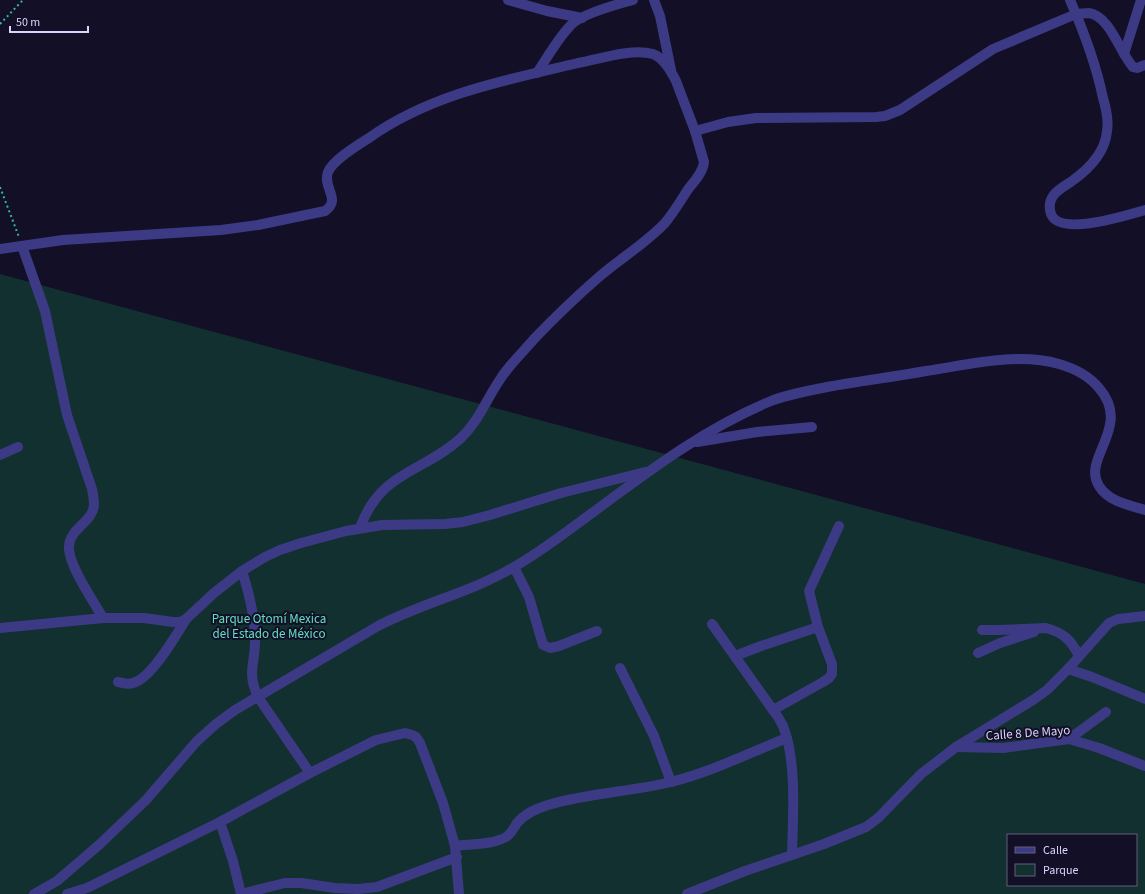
<svg xmlns="http://www.w3.org/2000/svg" width="1145" height="894" font-family="'Source Sans 3',sans-serif">
  <style>
    .green { fill: #12302f; fill-rule: evenodd }
    .lines { fill: none; stroke-linecap: round; stroke-linejoin: round }
    .path { stroke: #2fb8b0; stroke-width: 2; stroke-dasharray: 2 3; stroke-linecap: butt }
    .minor { stroke: #3d3a85; stroke-width: 10 }
    .labels { text-anchor: middle; stroke-width: 4; stroke-linejoin: round; paint-order: stroke }
    .park-label { font-size: 13px; fill: #5fe0c0; stroke: #130f26 }
    .street-label { font-size: 13px; fill: #d9d4ff; stroke: #130f26 }
  </style>
  <rect width="100%" height="100%" fill="#130f26"/>
  <path class="green" d="M0,274L1145,584V894H0ZM1008,835H1136V885H1008Z"/>
  <g class="lines">
    <g class="path">
      <path d="M0,24L23,0"/>
      <path d="M0,187L19,237"/>
    </g>
    <g class="minor">
      <path d="M508,0L547,11L582,18"/>
      <path d="M654,0L660,16L671,70"/>
      <path d="M1070,0C1084,32 1096,64 1103,98C1106,108 1109,119 1107,131C1105,153 1089,169 1072,181C1065,186 1057,190 1053,196C1049,202 1049,208 1051,214C1060,237 1127,215 1145,210"/>
      <path d="M1124,54L1141,0"/>
      <path d="M537,73C547,58 558,38 571,25C581,14 618,4 633,0"/>
      <path d="M695,131L728,122L756,118L876,117L885,116L900,110L993,49L1076,14C1080,14 1085,13 1089,13C1110,16 1120,53 1133,67L1137,68L1145,65"/>
      <path d="M22,246L45,311L67,415L92,489C93,494 94,499 94,505C93,522 70,528 69,546C67,563 94,602 103,618"/>
      <path d="M0,249L63,240L221,230L258,225L325,211C342,200 322,187 328,172C333,160 358,145 369,138C431,94 506,80 578,63C600,59 631,48 653,54C664,58 671,71 676,81L695,131L704,162C703,172 695,181 689,188C681,200 674,212 665,223C645,244 621,258 600,276C577,296 555,317 534,339C523,352 510,364 501,378C487,398 479,421 461,438C423,473 380,471 360,528"/>
      <path d="M697,442L757,432L812,427"/>
      <path d="M0,455L18,447"/>
      <path d="M514,567L529,597L543,645L550,648L559,646L597,631"/>
      <path d="M242,571C249,593 255,615 255,639C256,663 246,671 258,697L310,773"/>
      <path d="M712,624L773,710C777,715 780,720 783,726C797,761 793,816 792,854"/>
      <path d="M0,628L103,618H144L173,622H180L186,619L214,593L242,571L265,557L280,550L301,543L346,531L382,525L445,524L463,522L490,515L561,493L645,472"/>
      <path d="M982,630H998L1046,628C1064,633 1071,640 1079,656"/>
      <path d="M978,653L1000,643L1034,632"/>
      <path d="M735,656L761,646L818,627"/>
      <path d="M620,668L654,736L671,782"/>
      <path d="M1068,669L1092,677L1145,699"/>
      <path d="M118,682C123,683 128,685 133,683C151,679 177,634 186,619"/>
      <path d="M773,710L823,682L829,678L832,674V664L818,627L809,591L839,526"/>
      <path d="M1069,739L1106,712"/>
      <path d="M956,747L1003,748L1069,739L1099,748L1145,766"/>
      <path d="M220,822L233,861L241,894L285,883H301L335,888L358,889L377,887L457,857"/>
      <path d="M455,846C471,844 492,845 506,837C511,834 514,828 517,823C526,813 536,809 548,805C588,793 630,792 671,782C711,772 749,753 787,738"/>
      <path d="M34,894L57,881L100,844L146,800L197,741L216,724L235,710L378,626C422,603 472,592 514,567C535,555 554,541 573,527C636,481 698,431 771,401C789,394 808,391 827,387C860,381 893,377 926,371C967,365 1017,352 1059,364C1073,368 1089,376 1099,388C1133,427 1081,458 1099,486C1109,502 1129,505 1145,510"/>
      <path d="M67,894L87,888L220,822L310,773L376,740L405,733L412,735L416,737L420,743L443,803L455,846L459,894"/>
      <path d="M687,894L745,871L824,844L866,827L878,818L921,774L956,747L1033,700L1047,690L1068,669L1109,623L1118,619L1145,616"/>
    </g>
  </g>
  <g class="labels">
    <g class="park-label">
      <text x="269" y="623">Parque Otomí Mexica<tspan x="269" dy="15">del Estado de México</tspan></text>
    </g>
    <g class="street-label">
      <text transform="translate(1028 732) rotate(-4)" y="5">Calle 8 De Mayo</text>
    </g>
  </g>
  <rect x="1007" y="834" width="130" height="52" fill="#130f26" stroke="#625e7d"/>
  <rect x="1015" y="847" width="20" height="6" fill="#3d3a85" stroke="#625e7d"/>
  <text x="1043" y="854" font-size="12" fill="#d9d4ff">Calle</text>
  <rect x="1015" y="864" width="20" height="12" fill="#12302f" stroke="#625e7d"/>
  <text x="1043" y="874" font-size="12" fill="#d9d4ff">Parque</text>
  <path d="M10 26v6h78v-6" fill="none" stroke="#d9d4ff" stroke-width="2"/>
  <text x="16" y="26" font-size="12" fill="#d9d4ff" stroke="#130f26" stroke-width="3" paint-order="stroke">50 m</text>
</svg>
